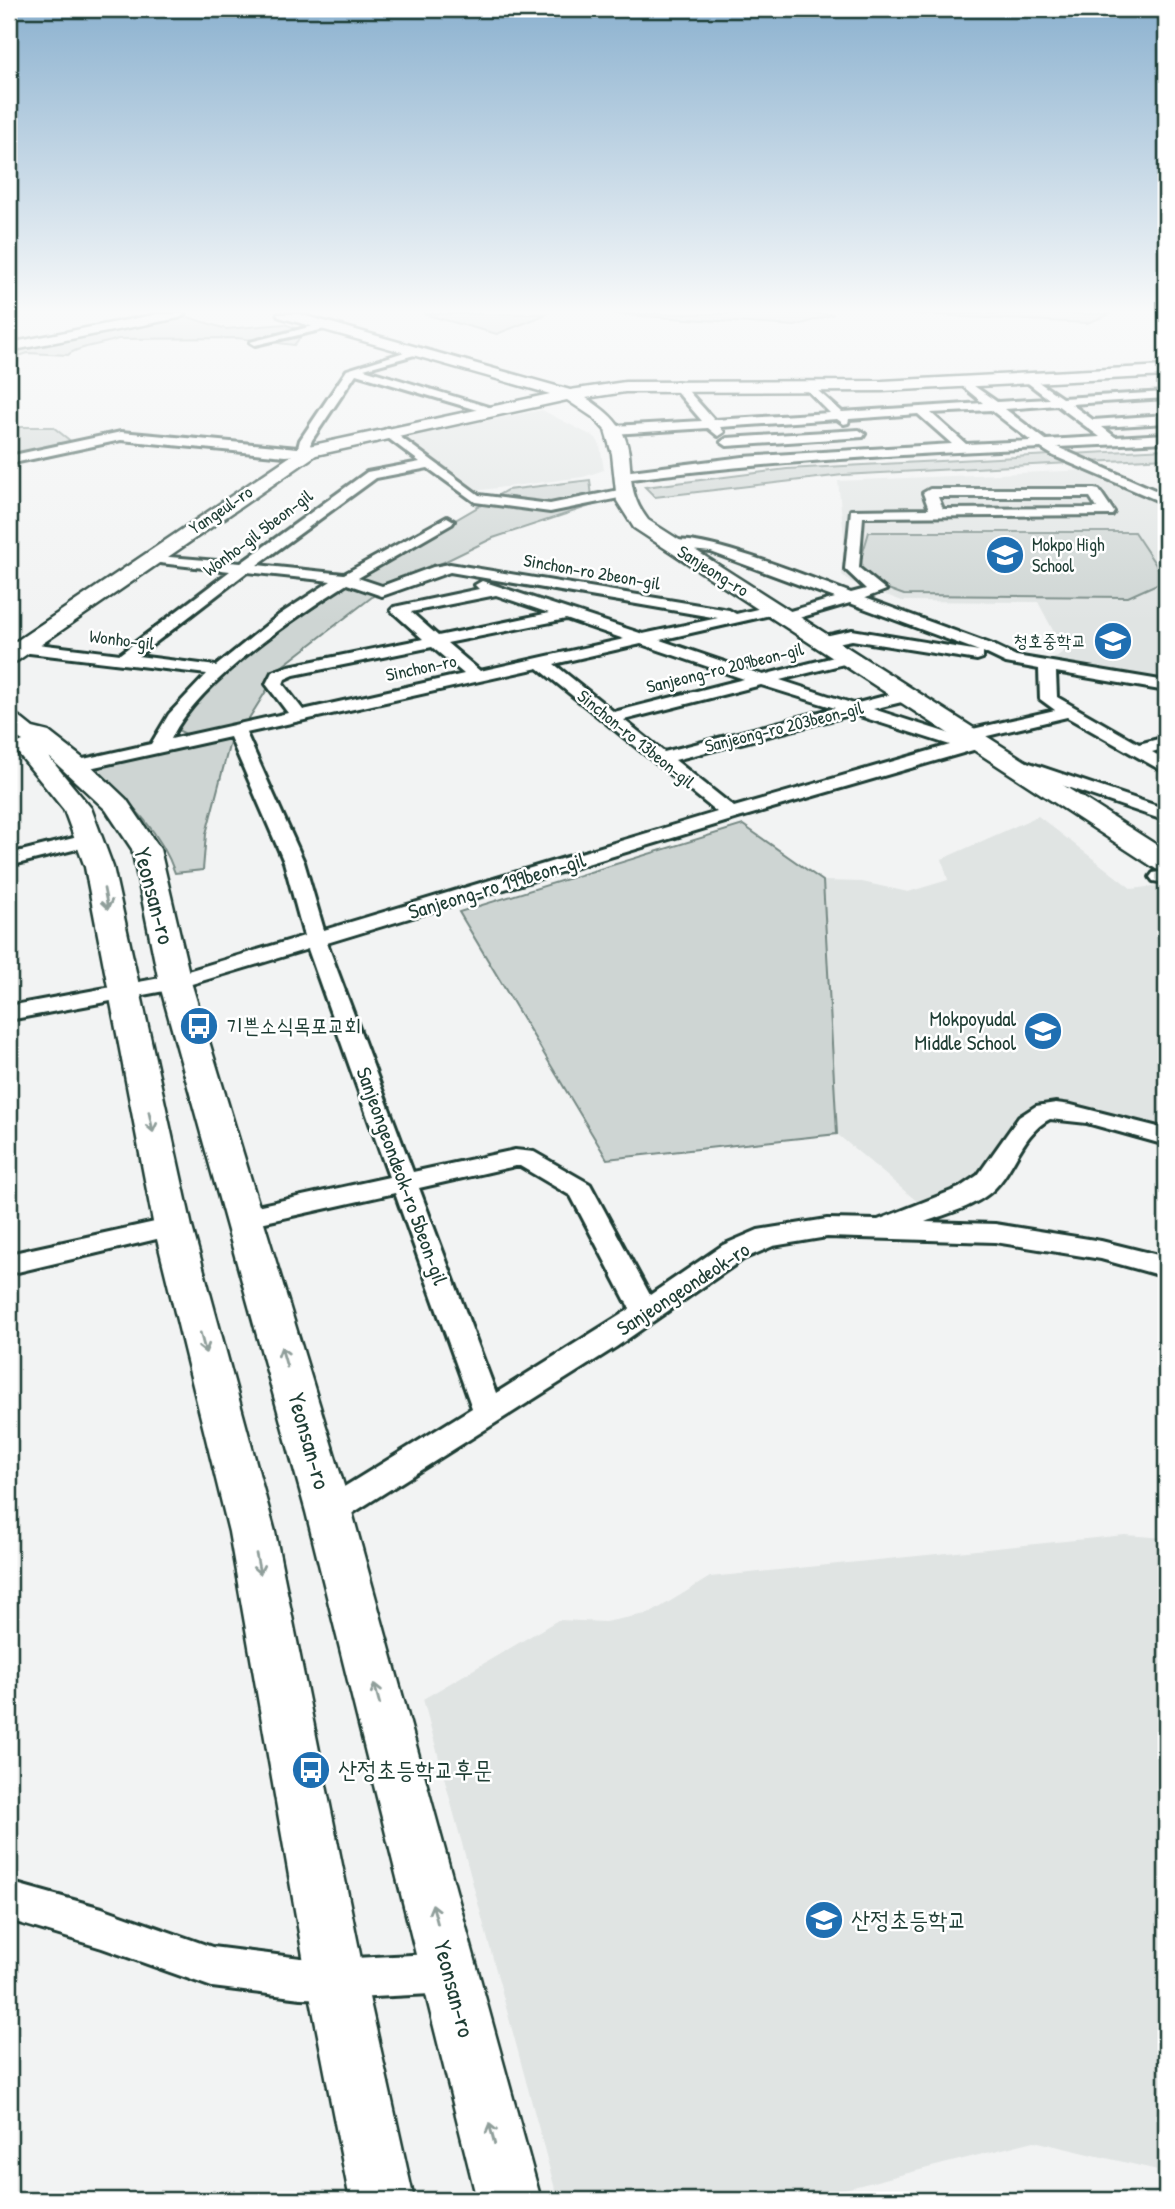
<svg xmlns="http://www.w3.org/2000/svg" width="1175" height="2209" font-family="'Patrick Hand','Poor Story',sans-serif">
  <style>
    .built { fill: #e0e4e3 }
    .green { fill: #ced5d3; stroke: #768984; stroke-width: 2 }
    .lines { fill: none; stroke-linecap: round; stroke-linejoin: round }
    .street-casing { stroke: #1f3d34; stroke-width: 6 }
    .secondary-casing { stroke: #1f3d34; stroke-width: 5 }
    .street { fill: #fff; fill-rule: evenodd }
    .secondary { fill: #fff; fill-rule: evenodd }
    .oneway { stroke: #8f9e9a }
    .labels { text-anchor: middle; stroke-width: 5; stroke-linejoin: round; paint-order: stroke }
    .far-street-label { font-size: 18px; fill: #1f3d34; stroke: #fff }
    .far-poi-label { font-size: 18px; fill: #1f3d34; stroke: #fff; text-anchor: start }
    .street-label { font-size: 21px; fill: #1f3d34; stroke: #fff }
    .poi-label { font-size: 21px; fill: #1f3d34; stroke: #fff; text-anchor: end }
    .near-street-label { font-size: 24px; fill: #1f3d34; stroke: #fff }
    .near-poi-label { font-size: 24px; fill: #1f3d34; stroke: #fff; text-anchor: start }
  </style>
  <rect width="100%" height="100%" fill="#f2f3f3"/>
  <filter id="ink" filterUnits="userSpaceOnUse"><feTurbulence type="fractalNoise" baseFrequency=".0143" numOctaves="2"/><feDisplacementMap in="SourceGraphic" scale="14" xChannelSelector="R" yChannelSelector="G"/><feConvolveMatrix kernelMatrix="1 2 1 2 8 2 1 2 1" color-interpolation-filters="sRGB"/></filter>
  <g filter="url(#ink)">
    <g class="built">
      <path d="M542,410L596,438L600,445L604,470L583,477L474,491L398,437Z"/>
      <path d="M1087,470L1166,505V680L1051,661L1064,651L1038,602L902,601L851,582L842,575L844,536L838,481Z"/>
      <path d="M1038,816L1132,889L1162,885L1166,888V1129L1068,1104L1037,1105L1023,1112L973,1186L919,1203L837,1134L823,881L862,882L908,892L948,880L942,859Z"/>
      <path d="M1125,1535L1166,1538V2172L1034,2141L802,2200H558L423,1699L558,1620L605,1622L651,1613L710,1577Z"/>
    </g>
    <g class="green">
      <path d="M423,314H547L497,334Z"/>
      <path d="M612,314H834L795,326Z"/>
      <path d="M911,314H1111L1087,323Z"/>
      <path d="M188,317L226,329L285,324L305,332L294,345L237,338L118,339C105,344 75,347 68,355L28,353L9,359V351Z"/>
      <path d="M9,427H53L73,443L9,455Z"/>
      <path d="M1166,449V458L843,475L655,497L645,487L787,469Z"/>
      <path d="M590,480L593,505L493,538L372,597L271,675L267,680L268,688L246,723L186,734L173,728L223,675L261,643L378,565L507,490Z"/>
      <path d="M869,532H1134L1166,580L1128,597L904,595L877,585L858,569Z"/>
      <path d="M231,738L206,834L203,870L175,873C160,830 126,796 90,769Z"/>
      <path d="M743,825L823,881L837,1134L607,1159L459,912Z"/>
    </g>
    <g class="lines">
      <g class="street-casing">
        <g id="street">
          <path d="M325,323L329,324V328L255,345L250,342Z"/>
          <path d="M414,349L418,350V354L364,369L495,409V413H487L356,374L312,440L310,445L316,451L314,454L285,456L121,440L9,464V456L121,432L298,448L300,440L347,370Z"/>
          <path d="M1028,375L1062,398L1166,392V398L1071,404L1093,420L1166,415V423L1102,427L1115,437L1166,434V442L1057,447L1166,495V504L1054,456L1041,448C901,454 763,462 623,480L617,476L623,472L743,457L952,444L918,414L849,419L848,423L844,424L837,419L720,427L724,432L718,436L708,428L613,434L607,430L613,426L702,421L671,385L677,382L681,383L714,420L830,413L803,386L809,383L842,412L983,403L960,384L958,382L964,379L997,402L1049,399L1024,380V376ZM1057,405L1100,437L1046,440L1005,409ZM991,410L1031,441L966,444L931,413Z"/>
          <path d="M388,428L479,495L550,504L624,489L631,493L624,497L550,512L475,502L428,468L376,478L257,565L344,574L447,517L454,521L452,524L358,578L382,586L433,567L450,564L729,610L736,614L774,605L779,607L782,610L779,613L660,640L763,675L850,653L856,655L858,658L856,661L780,680L854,704L908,690L914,691L916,695L914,699L873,709L963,738L964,731L1055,710L1040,699L1039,669L1006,663L983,652V658L977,660L852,640L822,646L816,644L814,641L816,638L852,630L979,651L850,603L785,622L780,620L777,617L780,614L835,598L711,552L670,548L663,544C684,525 821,582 851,593L866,589L845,569L851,510L929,509L923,493L930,489H1094L1099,490L1114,512L1112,515L863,517L859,568L886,590L865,598L993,645L1016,656L1166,681V691L1056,672L1057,697L1139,744L1166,737V748L1152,752L1166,760V773L1067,717L983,737L990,742L987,746L738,818L327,943L413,1172L515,1150L534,1152L590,1184L650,1295L723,1245L758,1230L827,1219L878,1220L959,1188L978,1175L1019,1117L1036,1106L1056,1103L1071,1105L1166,1129V1145L1087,1123L1050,1119C1022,1133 1015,1168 995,1188C978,1206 948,1213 925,1222L995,1224L1101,1241L1166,1257V1277L1101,1259L995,1242L827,1237L773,1246L743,1259L616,1347L340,1521L329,1525L318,1521L313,1512L318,1503L472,1408L395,1193L243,1227L234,1224L230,1218L234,1212L243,1209L389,1177L308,949L175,989L9,1020V1006L171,976L304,936L284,862L230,737L76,771L67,766L70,762L151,744L169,714L207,674L21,652L13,647L21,642L120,654L230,571L151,562L144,558L146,555L241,563L367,472L420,462L384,435L382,432ZM938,497H1090L1097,508L943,509ZM247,572L331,581L279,615L216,666L138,656ZM450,572L718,618L643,634L482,581L475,585L479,589L394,607L391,610L394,613L423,639L289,666L272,672L266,684L288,713L171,739C197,683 295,617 347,584L382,596ZM496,595L549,613L438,636L411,612ZM566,619L624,639L480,671L447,643ZM641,644L744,679L614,712L554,664ZM432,647L464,674L303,710L283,684L285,679L294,675ZM538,668L717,812L324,930L304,862L246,733ZM761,685L835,708L664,752L624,720ZM853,714L950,745L734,807L675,760ZM515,1166H520L571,1196L630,1309L496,1393L419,1188Z"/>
          <path d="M859,430L865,434L863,437L727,446L721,442L727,438Z"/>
          <path d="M1015,758L1166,809V821L1009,767L1006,763L1009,759Z"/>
          <path d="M90,834L100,840L97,844L9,866V854Z"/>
          <path d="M1166,871V883L1153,881L1150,877L1153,873Z"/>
          <path d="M173,1218L182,1221L186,1227L182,1233L9,1274V1254Z"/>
          <path d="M9,1882L102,1908L212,1947L301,1958L336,1959L450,1953L464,1959L470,1973L464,1987L450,1993L336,1999L301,1998L212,1987L102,1948L9,1920Z"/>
        </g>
      </g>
      <g class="secondary-casing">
        <g id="secondary">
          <path d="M158,314H186L179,318L9,351V343Z"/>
          <path d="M277,314H299L570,390L625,382L882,381L1166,366V376L882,391L625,392L586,398C656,440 611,473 648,520L1166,851V872L1156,869L634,528L617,501L612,454L605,430L594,418L567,400L316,455L17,661L9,663V646L304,447L550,394L279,317Z"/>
          <path d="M9,714L18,716L33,728L49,732L85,760L126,799L160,849L191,982L352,1512L541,2200H477L306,1512L159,982L132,849L106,810L47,755L91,808L113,867L192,1227L275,1532L365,1979L414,2200H350L307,1979L229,1532L154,1227L85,867L64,810L14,748L18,743L23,741L9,733Z"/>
        </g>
      </g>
      <use href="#street" class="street"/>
      <use href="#secondary" class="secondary"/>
    </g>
    <defs><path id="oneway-shaft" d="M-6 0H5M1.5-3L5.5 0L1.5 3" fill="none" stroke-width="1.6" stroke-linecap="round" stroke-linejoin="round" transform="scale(1.75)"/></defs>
    <g class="oneway">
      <use href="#oneway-shaft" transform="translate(106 899) rotate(79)"/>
      <use href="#oneway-shaft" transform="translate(151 1122) rotate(78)"/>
      <use href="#oneway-shaft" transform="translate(203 1343) rotate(75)"/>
      <use href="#oneway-shaft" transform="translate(284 1357) rotate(-106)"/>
      <use href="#oneway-shaft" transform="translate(258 1564) rotate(79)"/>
      <use href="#oneway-shaft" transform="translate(377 1694) rotate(-105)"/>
      <use href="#oneway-shaft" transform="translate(435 1914) rotate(-105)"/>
      <use href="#oneway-shaft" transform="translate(492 2134) rotate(-105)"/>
    </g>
  </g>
  <linearGradient id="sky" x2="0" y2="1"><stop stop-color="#8bb1cf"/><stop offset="0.5" stop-color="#f9fafa"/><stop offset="1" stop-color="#f9fafa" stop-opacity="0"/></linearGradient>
  <rect width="1175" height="623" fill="url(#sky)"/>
  <defs>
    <g id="school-disc" transform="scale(2.0125)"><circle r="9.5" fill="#1f6fb2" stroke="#fff"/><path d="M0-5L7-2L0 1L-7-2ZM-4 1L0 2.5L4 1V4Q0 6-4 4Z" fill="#fff"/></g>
    <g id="bus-disc" transform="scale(2.0125)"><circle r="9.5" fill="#1f6fb2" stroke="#fff"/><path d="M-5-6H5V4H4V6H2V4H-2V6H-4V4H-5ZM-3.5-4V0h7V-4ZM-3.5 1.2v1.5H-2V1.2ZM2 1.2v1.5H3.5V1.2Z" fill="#fff"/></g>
  </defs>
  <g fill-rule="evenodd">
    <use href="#school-disc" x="1005" y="555"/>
    <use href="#school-disc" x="1113" y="641"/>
    <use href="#bus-disc" x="199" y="1026"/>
    <use href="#school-disc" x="1043" y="1031"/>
    <use href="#bus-disc" x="311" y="1770"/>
    <use href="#school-disc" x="824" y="1920"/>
  </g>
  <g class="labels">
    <g class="far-street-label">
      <text transform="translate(221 510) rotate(-34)" y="6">Yangeul-ro</text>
      <text transform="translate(258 533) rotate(-37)" y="6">Wonho-gil 5beon-gil</text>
      <text transform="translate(713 571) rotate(32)" y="6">Sanjeong-ro</text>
      <text transform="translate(592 572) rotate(10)" y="6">Sinchon-ro 2beon-gil</text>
      <text transform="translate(122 640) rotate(7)" y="6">Wonho-gil</text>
      <text transform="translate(421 668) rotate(-12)" y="6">Sinchon-ro</text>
      <text transform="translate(725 668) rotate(-14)" y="6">Sanjeong-ro 209beon-gil</text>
      <text transform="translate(784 727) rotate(-14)" y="6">Sanjeong-ro 203beon-gil</text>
      <text transform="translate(636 739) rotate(39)" y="6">Sinchon-ro 13beon-gil</text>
    </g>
    <g class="far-poi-label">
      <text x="1032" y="551">Mokpo High<tspan x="1032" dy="21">School</tspan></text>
      <text x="1086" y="647" text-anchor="end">청호중학교</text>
    </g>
    <g class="street-label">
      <text transform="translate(497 886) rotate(-17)" y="7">Sanjeong-ro 199beon-gil</text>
      <text transform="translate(402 1176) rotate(70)" y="7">Sanjeongeondeok-ro 5beon-gil</text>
      <text transform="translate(683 1289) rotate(-33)" y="7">Sanjeongeondeok-ro</text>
    </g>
    <g class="poi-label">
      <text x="1016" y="1026">Mokpoyudal<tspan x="1016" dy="24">Middle School</tspan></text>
      <text x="226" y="1033" text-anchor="start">기쁜소식목포교회</text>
    </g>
    <g class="near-street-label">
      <text transform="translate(154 896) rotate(75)" y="8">Yeonsan-ro</text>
      <text transform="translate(309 1441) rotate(74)" y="8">Yeonsan-ro</text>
      <text transform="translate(454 1989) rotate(75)" y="8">Yeonsan-ro</text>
    </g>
    <g class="near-poi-label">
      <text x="338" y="1778">산정초등학교후문</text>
      <text x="851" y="1928">산정초등학교</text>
    </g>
  </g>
  <rect width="1175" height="2209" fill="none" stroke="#fff" stroke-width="35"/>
  <rect x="18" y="18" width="1140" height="2174" fill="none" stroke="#1f3d34" stroke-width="2.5" filter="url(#ink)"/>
</svg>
